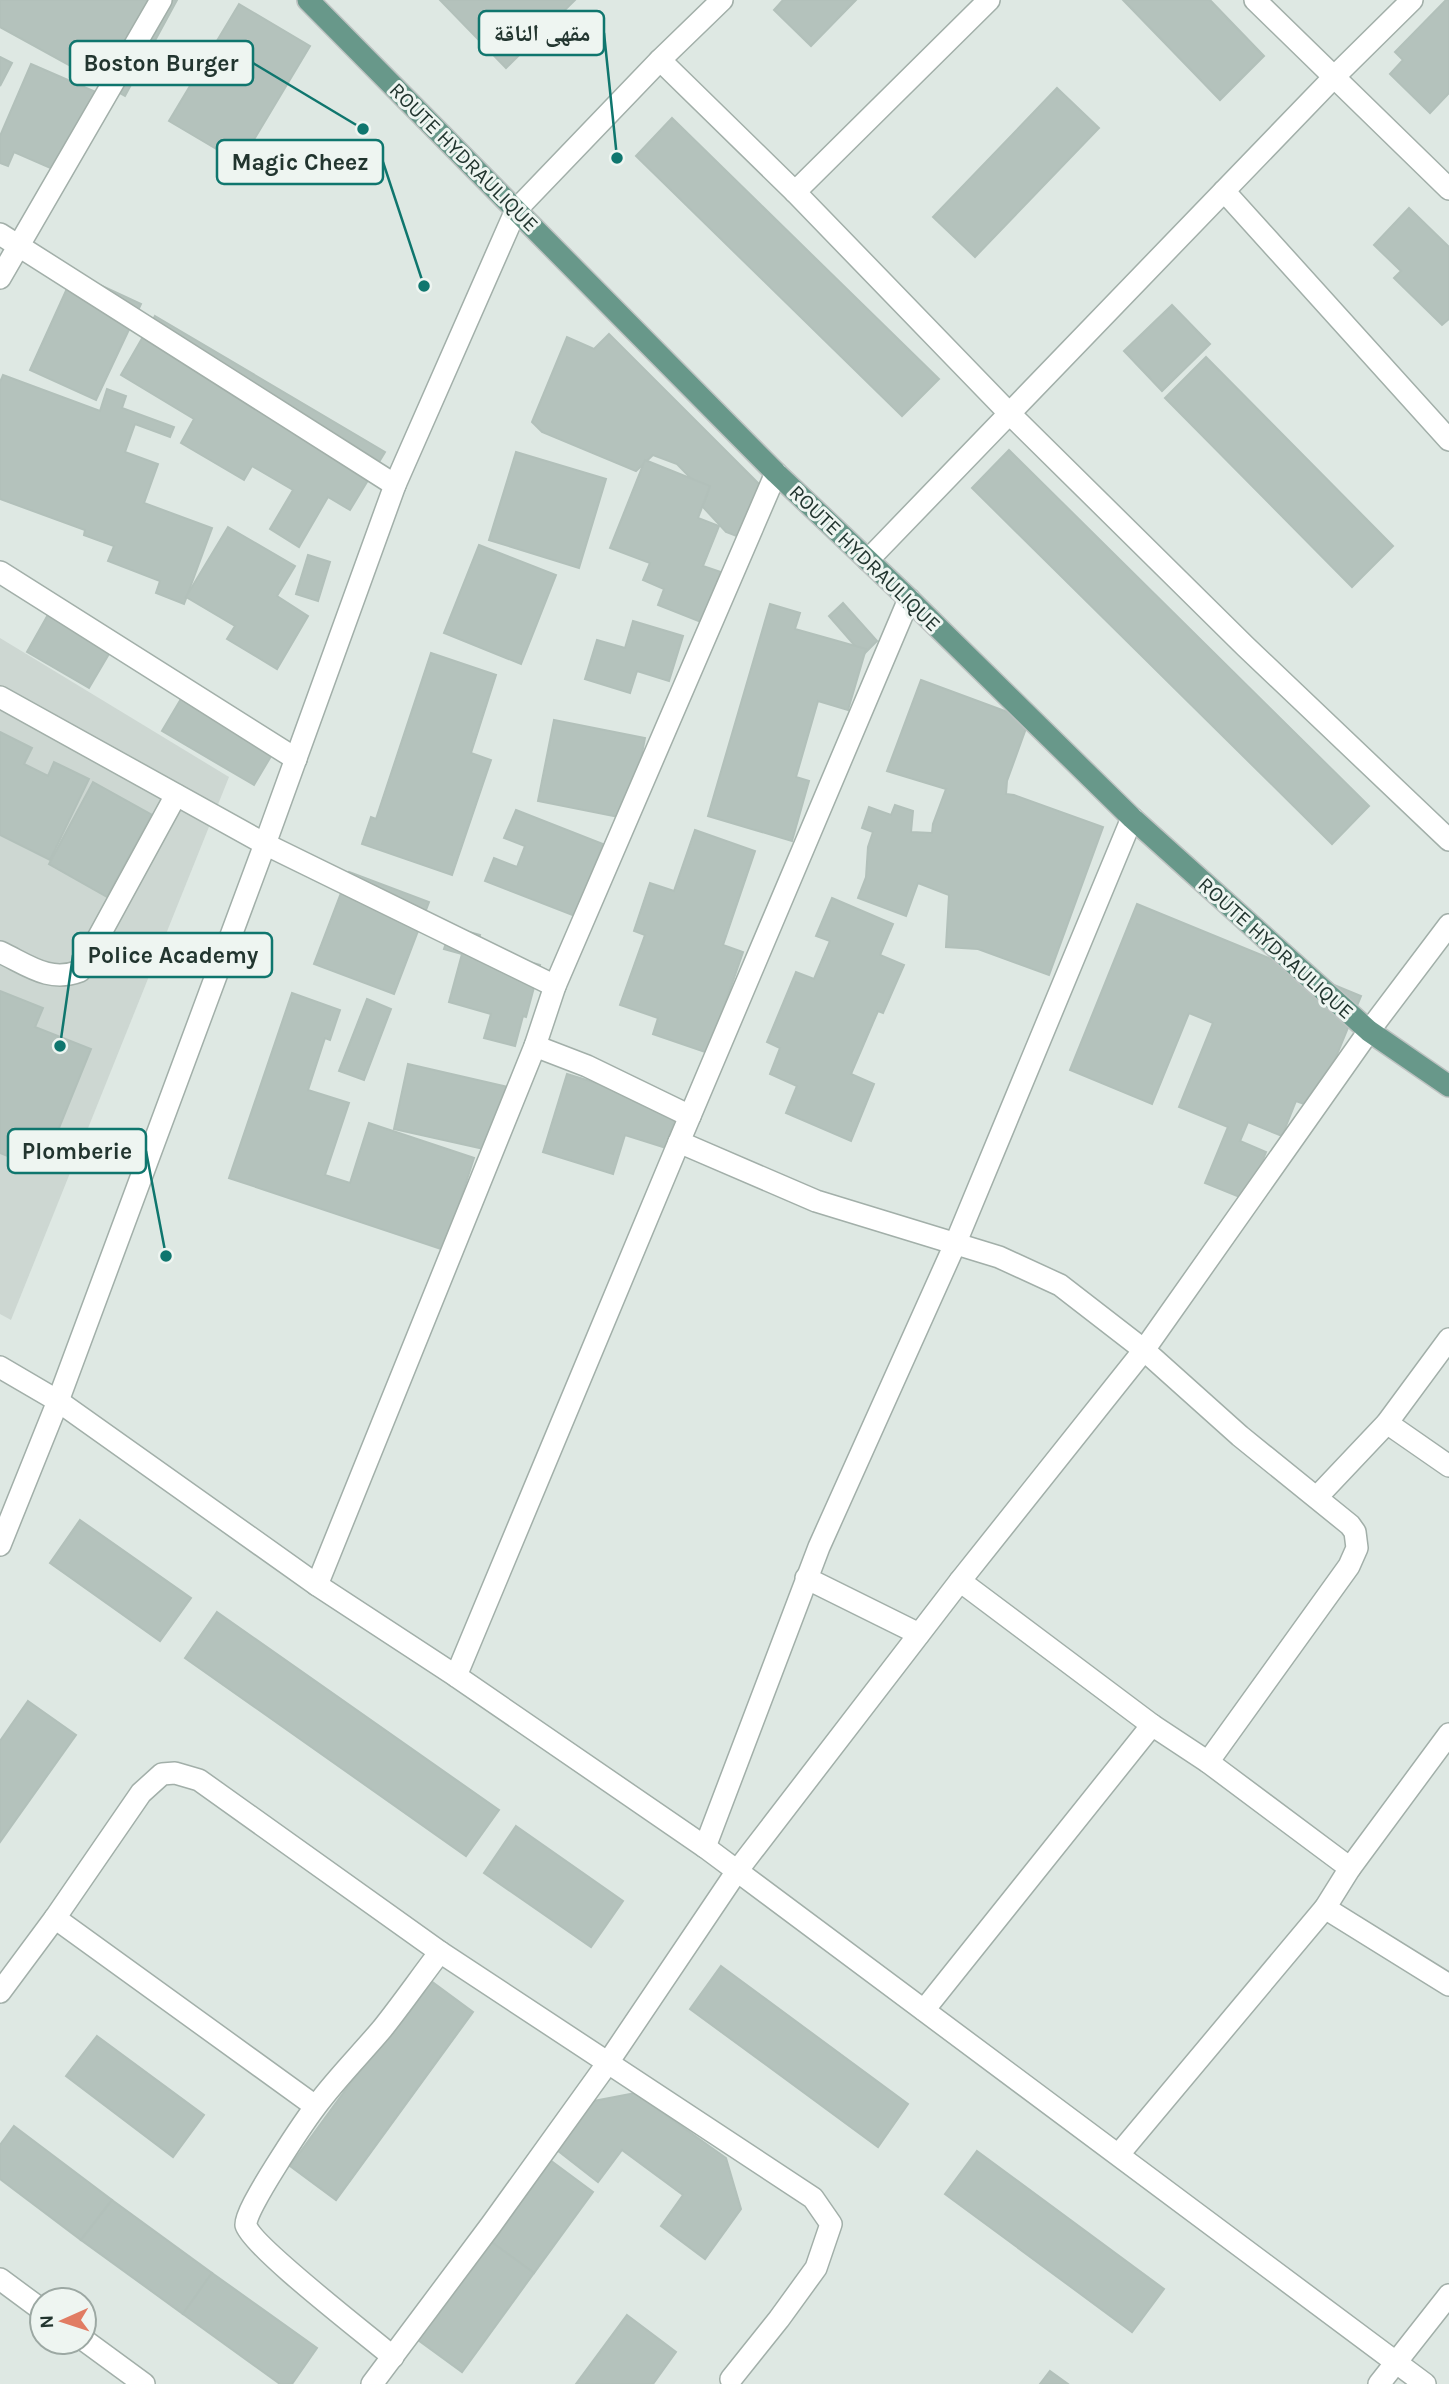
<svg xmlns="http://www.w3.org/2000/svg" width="1449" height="2384" font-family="Karla,'Noto Naskh Arabic',sans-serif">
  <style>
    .built { fill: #cdd7d2 }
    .building { fill: #b4c2bc; stroke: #b2c0ba; stroke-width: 2 }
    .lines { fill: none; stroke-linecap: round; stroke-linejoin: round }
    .minor-casing { stroke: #a2afa9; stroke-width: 24 }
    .major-casing { stroke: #bdc2c1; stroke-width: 24 }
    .minor { stroke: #fff; stroke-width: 21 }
    .major { stroke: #68988a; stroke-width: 21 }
    .labels { text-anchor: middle; stroke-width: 6; stroke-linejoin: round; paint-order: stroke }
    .street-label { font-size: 21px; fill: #22352f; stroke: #eef5f1 }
    .leader { fill: none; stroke: #0f766e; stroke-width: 2.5 }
    .callout-dot { fill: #0f766e; stroke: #eef5f1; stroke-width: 2.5 }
    .callout { fill: #eef5f1; stroke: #0f766e; stroke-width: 2.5 }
    .callout-label { font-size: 23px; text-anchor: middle; font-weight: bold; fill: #22352f }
  </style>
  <rect width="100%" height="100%" fill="#dee8e3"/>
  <path class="built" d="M0,638L229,777L11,1320L0,1314Z"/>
  <g class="building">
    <path d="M0,0H177L125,96L0,27Z"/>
    <path d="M440,0H575L506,68Z"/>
    <path d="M783,0H856L811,46L774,10Z"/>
    <path d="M1123,0H1210L1264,56L1220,100Z"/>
    <path d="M1446,0H1449V93L1430,113L1390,74L1403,60L1395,52Z"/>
    <path d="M239,4L310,46L240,163L169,121Z"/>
    <path d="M0,57L12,63L0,86Z"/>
    <path d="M31,64L105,96L71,177L14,152L8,166L0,163V136Z"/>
    <path d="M1057,88L1099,128L975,257L933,217Z"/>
    <path d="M672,118L939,379L902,416L636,156Z"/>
    <path d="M1409,208L1449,247V319L1442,325L1394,278L1401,271L1374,245Z"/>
    <path d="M74,273L141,304L96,400L30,370Z"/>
    <path d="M1172,305L1210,344L1162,391L1124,351Z"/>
    <path d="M155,316L385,452L350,510L328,497L299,547L270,529L293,490L252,466L244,480L181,443L194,419L121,375Z"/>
    <path d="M609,334L767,492L747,540L726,532L702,506L707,495L677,464L653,455L636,471L542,432L532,422L567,337L594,349Z"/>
    <path d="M1206,357L1393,546L1352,587L1165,398Z"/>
    <path d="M3,375L100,411L107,389L126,396L122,408L174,427L170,437L135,424L125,452L158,464L144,503L212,528L184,604L156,593L160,581L108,561L114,546L84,535L85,530L0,499V382Z"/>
    <path d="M1009,450L1369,806L1332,844L972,488Z"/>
    <path d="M516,452L606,479L579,568L489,540Z"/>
    <path d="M645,460L710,486L698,518L719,526L703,566L721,572L701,622L658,605L664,589L643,580L650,563L610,548Z"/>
    <path d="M228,527L295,566L277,596L308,616L277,669L227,639L235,626L186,597Z"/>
    <path d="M479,545L556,575L521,664L444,633Z"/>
    <path d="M308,555L330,562L318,601L296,594Z"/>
    <path d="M843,603L877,641L863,655L829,616Z"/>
    <path d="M770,604L800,613L795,629L866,649L848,710L818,701L796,777L809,781L792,841L708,816Z"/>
    <path d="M50,611L113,647L89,688L27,652Z"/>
    <path d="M633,621L683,636L669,681L637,671L630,693L585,679L597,640L625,648Z"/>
    <path d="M431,653L496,675L471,753L491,760L452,875L362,844L371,817L376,819Z"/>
    <path d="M921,680L1029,720L1007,781L1006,794L1014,795L1103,827L1049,975L978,949L946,947L949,895L918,883L906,916L858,898L866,877L868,847L873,832L862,828L869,807L891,815L895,805L913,811L911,832L932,833L933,824L946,789L887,771Z"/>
    <path d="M185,692L277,746L254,785L162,731Z"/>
    <path d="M554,720L645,738L629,819L538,801Z"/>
    <path d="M0,732L32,748L24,764L48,776L54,762L89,779L50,860L0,835Z"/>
    <path d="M93,782L152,815L107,897L49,864Z"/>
    <path d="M516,810L603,844L575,916L485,881L494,858L517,867L525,846L504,838Z"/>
    <path d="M695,830L755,851L723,945L743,952L708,1053L653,1034L658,1018L620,1005L645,935L634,931L650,883L674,891Z"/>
    <path d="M349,872L429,902L394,994L314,964Z"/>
    <path d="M832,898L893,924L880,955L904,965L883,1013L878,1011L851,1074L874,1084L851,1141L786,1113L797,1086L770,1074L780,1048L767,1042L796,972L814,979L830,941L816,936Z"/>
    <path d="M1137,904L1361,996L1315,1108L1296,1101L1282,1136L1248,1122L1240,1141L1266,1152L1247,1200L1205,1183L1228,1127L1179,1107L1213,1023L1189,1013L1152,1104L1070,1070Z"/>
    <path d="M451,927L480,935L477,947L540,965L526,1017L523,1016L515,1046L484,1038L491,1014L449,1002L462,954L444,949Z"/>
    <path d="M0,991L43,1008L35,1027L91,1049L42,1170L0,1153Z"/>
    <path d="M292,993L340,1010L330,1040L325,1038L308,1090L349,1103L325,1175L350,1183L369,1123L474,1158L444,1250L229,1178Z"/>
    <path d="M367,999L391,1009L364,1080L339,1071Z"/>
    <path d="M408,1064L508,1087L493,1151L394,1129Z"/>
    <path d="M567,1074L678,1108L666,1148L625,1135L613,1174L543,1152Z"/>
    <path d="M80,1520L191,1598L160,1641L50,1563Z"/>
    <path d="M217,1612L499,1810L466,1856L185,1658Z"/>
    <path d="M28,1701L76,1735L0,1842V1741Z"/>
    <path d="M516,1826L623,1901L591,1947L484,1873Z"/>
    <path d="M721,1966L908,2104L878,2147L690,2009Z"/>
    <path d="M427,1978L473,2012L336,2200L290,2166Z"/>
    <path d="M97,2036L204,2115L173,2157L66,2076Z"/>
    <path d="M635,2093L726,2158L741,2209L705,2259L661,2226L683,2195L622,2150L598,2182L557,2150L594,2101Z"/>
    <path d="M14,2126L112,2200L81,2240L0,2179V2145Z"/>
    <path d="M977,2151L1164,2289L1132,2332L945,2194Z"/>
    <path d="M550,2160L593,2192L534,2273L490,2241Z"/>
    <path d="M112,2200L212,2273L183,2314L81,2240Z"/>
    <path d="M490,2241L534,2273L462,2372L418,2340Z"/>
    <path d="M212,2273L317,2348L292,2384H280L183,2314Z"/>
    <path d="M627,2315L676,2352L653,2384H576Z"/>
    <path d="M1050,2371L1068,2384H1040Z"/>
  </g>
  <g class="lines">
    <g class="minor-casing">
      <g id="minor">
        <path d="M1255,0L1449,189"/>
        <path d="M660,60L795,192L1009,413L1246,647L1449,840"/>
        <path d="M1224,191L1449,440"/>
        <path d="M795,192L989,0"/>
        <path d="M0,234L395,485"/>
        <path d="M0,278L161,0"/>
        <path d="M868,560L1335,76L1412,0"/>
        <path d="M0,572L296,759"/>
        <path d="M0,697L265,844L555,986"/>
        <path d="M0,952C28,965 49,983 80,971L176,795"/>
        <path d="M535,1046L587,1066L690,1116"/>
        <path d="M679,1142L816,1201L999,1257L1060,1285L1144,1350L1240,1436L1350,1525L1355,1532L1357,1548L1349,1566L1208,1762L1152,1725L924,2010"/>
        <path d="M0,1367L58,1401L317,1585L456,1676L705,1847L1425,2384"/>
        <path d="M1387,1423L1449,1466"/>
        <path d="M1317,1497L1387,1423L1449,1339"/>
        <path d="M0,1545L58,1401L265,844L395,485L516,210L660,60L722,0"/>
        <path d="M806,1578L919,1634"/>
        <path d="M960,1581L1152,1725"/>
        <path d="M317,1585L535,1046L555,986L776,473"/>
        <path d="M456,1676L679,1142L909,599"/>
        <path d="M1208,1762L1350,1868"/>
        <path d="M705,1847L819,1547L956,1242L1132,818"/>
        <path d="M1325,1908L1449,1985"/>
        <path d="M55,1918L315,2106"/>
        <path d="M0,1992L55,1918L141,1793L162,1774L175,1773L199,1780L440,1952L813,2198L831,2224L816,2268L779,2319L731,2379"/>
        <path d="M1119,2154L1325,1908L1350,1868L1449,1734"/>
        <path d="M0,2279L42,2310"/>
        <path d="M84,2340L144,2384"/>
        <path d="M393,2357C370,2337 251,2246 246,2225C243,2212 304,2122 316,2106C336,2079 360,2055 382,2029C402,2004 420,1978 440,1952"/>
        <path d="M372,2384L491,2225L607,2064L737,1871L960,1581L1144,1350L1369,1031L1449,925"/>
        <path d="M1379,2384L1449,2295"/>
      </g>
    </g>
    <g class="major-casing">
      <path id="major" d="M308,0L776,473L909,599L1132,818L1369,1031L1449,1086"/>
    </g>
    <use href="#minor" class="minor"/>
    <use href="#major" class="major"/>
  </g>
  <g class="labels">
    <g class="street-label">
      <text transform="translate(464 157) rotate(45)" y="7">ROUTE HYDRAULIQUE</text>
      <text transform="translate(865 558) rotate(44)" y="7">ROUTE HYDRAULIQUE</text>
      <text transform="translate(1276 948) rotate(42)" y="7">ROUTE HYDRAULIQUE</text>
    </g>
  </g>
  <path class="leader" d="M617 158L604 33M363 129L253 63M424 286L383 162M60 1046L73 955M166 1256L146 1151"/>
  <g class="callout-dot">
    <circle cx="617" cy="158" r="7"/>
    <circle cx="363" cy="129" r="7"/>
    <circle cx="424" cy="286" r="7"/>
    <circle cx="60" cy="1046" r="7"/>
    <circle cx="166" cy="1256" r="7"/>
  </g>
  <g class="callout">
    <rect x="479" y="11" width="125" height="44" rx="7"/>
    <rect x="70" y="41" width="183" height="44" rx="7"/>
    <rect x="217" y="140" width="166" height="44" rx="7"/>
    <rect x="73" y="933" width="199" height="44" rx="7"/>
    <rect x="8" y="1129" width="138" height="44" rx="7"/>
  </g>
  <g class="callout-label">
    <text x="542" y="41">مقهى الناقة</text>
    <text x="161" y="71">Boston Burger</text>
    <text x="300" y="170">Magic Cheez</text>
    <text x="173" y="963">Police Academy</text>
    <text x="77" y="1159">Plomberie</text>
  </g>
  <g transform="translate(63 2321) rotate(267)"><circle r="33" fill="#eef5f1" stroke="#9ca8a3" stroke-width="2"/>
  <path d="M0-5L12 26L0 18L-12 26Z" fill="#e17c63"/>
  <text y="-10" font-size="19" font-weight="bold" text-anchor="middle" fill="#22352f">N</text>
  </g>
</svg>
